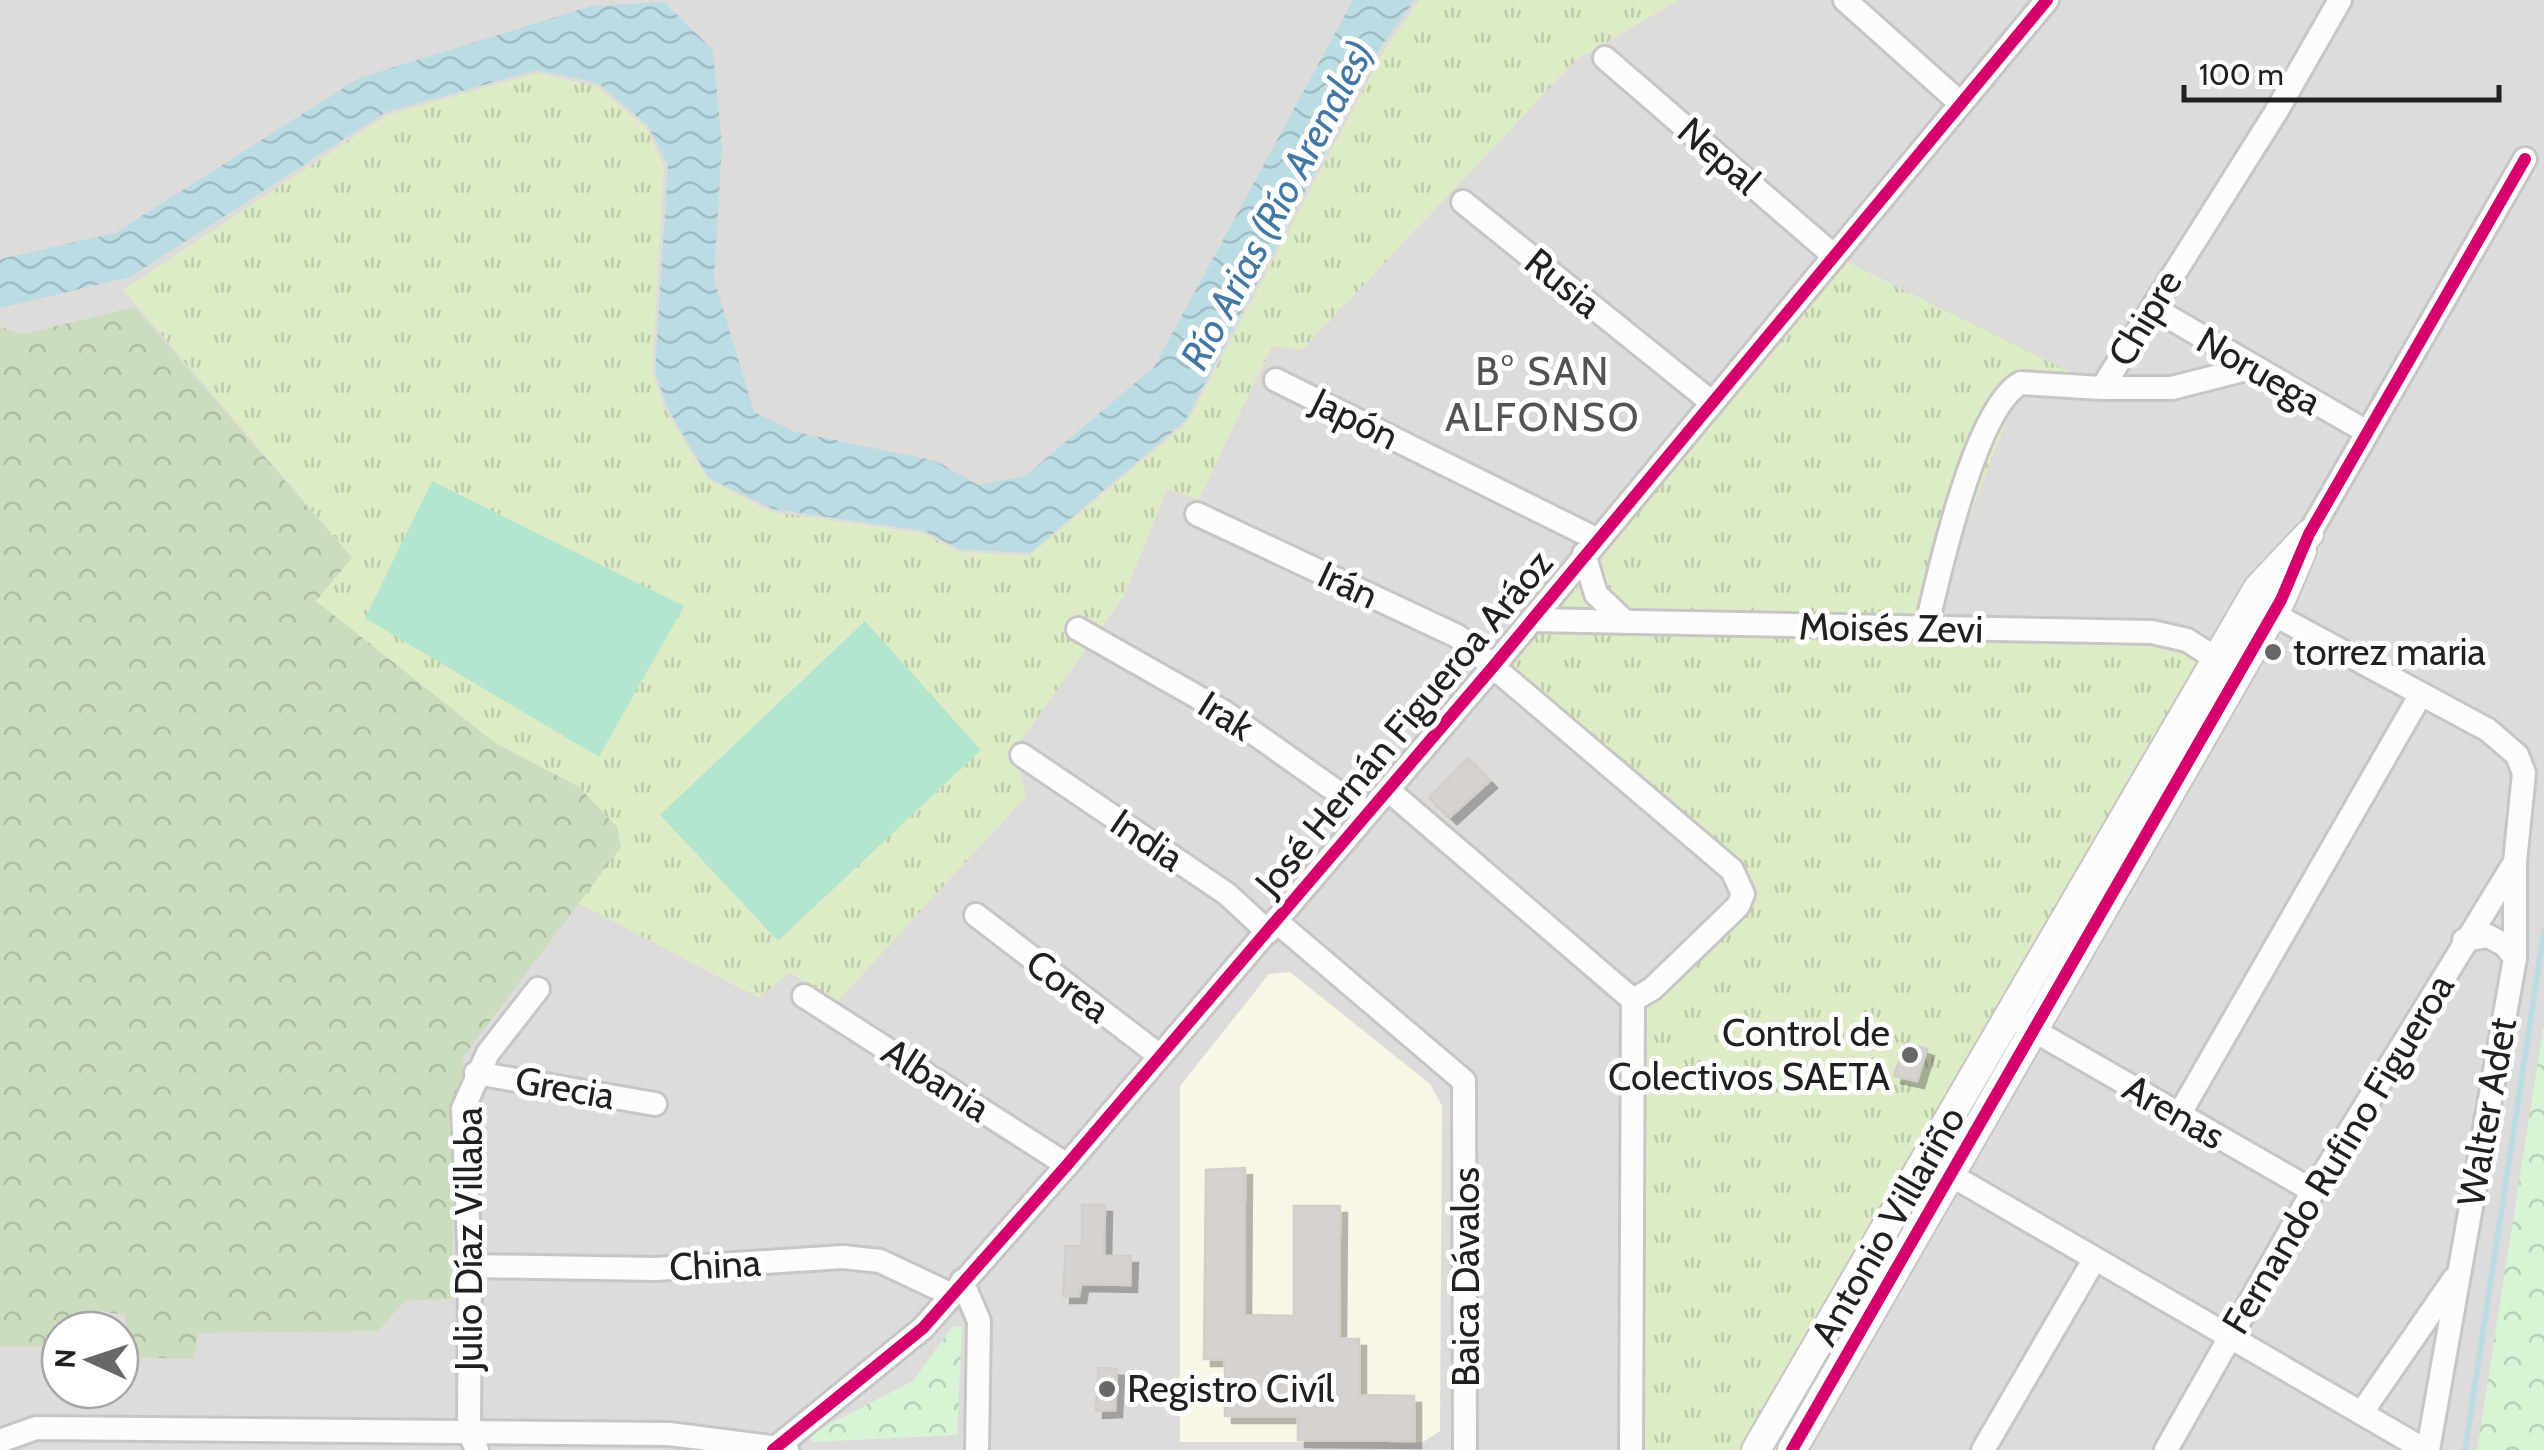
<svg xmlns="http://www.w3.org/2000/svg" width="2544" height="1450" font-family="Cabin,sans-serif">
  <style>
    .residential { fill: #dedcda; fill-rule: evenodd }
    .education { fill: #f8f6e5 }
    .grass { fill: url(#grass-tufts) }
    .forest { fill: url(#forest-crowns) }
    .park { fill: url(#park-crowns) }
    .pitch { fill: #b4e6cf }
    .water { fill: url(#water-waves) }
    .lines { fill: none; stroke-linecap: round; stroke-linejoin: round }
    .stream { stroke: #bcdce3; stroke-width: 6 }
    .building { fill: #d5d2d0; stroke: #d2ceca; stroke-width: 2.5; filter: url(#shadow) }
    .minor-casing { stroke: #c7c6c5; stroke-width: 28 }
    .tertiary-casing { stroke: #c7c6c5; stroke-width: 32 }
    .minor { stroke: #fdfcfc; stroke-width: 22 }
    .tertiary { stroke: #fdfcfc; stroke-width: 28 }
    .cycleway-casing { stroke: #fff; stroke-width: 19 }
    .cycleway { stroke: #d6006c; stroke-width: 12 }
    .poi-dot { fill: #686766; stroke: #fff; stroke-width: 4 }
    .labels { text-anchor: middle; stroke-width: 10; stroke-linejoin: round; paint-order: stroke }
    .street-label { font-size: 38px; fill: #202020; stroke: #fff }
    .poi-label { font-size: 38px; fill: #202020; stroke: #fff; text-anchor: start }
    .water-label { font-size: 40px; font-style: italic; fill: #4378a4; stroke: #fff }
    .neighbourhood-label { font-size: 40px; letter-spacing: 2.5px; fill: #535353; stroke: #fff }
  </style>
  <defs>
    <pattern id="grass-tufts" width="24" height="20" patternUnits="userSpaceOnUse" patternTransform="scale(2.5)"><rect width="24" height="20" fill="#ddecc7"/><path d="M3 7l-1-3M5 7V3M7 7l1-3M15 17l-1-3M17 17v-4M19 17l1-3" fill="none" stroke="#bdcaab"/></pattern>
    <pattern id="forest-crowns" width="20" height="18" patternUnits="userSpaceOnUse" patternTransform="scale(2.5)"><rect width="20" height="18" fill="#cbddbe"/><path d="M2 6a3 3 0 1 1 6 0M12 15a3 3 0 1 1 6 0" fill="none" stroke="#aebda3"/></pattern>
    <pattern id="park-crowns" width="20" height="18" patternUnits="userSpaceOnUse" patternTransform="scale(2.5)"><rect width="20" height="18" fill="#d7f4d5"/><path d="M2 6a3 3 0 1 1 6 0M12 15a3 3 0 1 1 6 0" fill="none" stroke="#b8d1b7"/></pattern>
    <pattern id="water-waves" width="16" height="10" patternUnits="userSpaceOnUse" patternTransform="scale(2.5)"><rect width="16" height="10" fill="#bcdce3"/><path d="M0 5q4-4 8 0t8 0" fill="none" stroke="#a1bcc2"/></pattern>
    <filter id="shadow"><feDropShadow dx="7" dy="7" stdDeviation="0" flood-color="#0004"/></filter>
  </defs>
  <rect width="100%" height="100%" fill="#efece9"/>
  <path class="residential" d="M0,0H2544V1450H0ZM60,1330H120V1390H60Z"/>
  <path class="education" d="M1290,972L1430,1084L1442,1106L1440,1431L1423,1442H1180V1086L1269,974Z"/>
  <g class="grass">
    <path d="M1420,0H1679L1576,60L1302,350L1272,346L1199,499L1167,489L1124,596L1015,749L1026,796L838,1001L789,972L759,998L578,903L621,847L579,787L495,743L315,601L352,557L123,290L387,115L538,73L596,86L646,128L664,166L652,371L666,412L708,479L772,512L922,533L960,552L1030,555L1187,423L1386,47Z"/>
    <path d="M1833,255L2102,388L2021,383L1926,629L2169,634L2218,657L1756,1450H1630L1633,1000L1743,894L1492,668Z"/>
  </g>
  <path class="forest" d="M135,307L352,558L316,601L495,743L579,787L617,827L621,847L463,1057L455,1146L451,1299L406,1300L378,1331L199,1333L193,1359L129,1357L125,1315L99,1311L97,1330H60V1346H0V327L23,334Z"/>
  <g class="park">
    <path d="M2544,1023V1450H2477Z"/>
    <path d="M962,1326L957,1435L812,1442L810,1434L913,1381L952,1327Z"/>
  </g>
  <g class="pitch">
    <path d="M432,481L684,606L599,757L365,618Z"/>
    <path d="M865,621L981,750L778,941L660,815Z"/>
  </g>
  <path class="water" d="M1353,0H1415L1382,45L1185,421L1030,553L959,549L924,531L773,509L709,478L669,411L655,372L668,165L648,126L598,83L537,70L386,112L130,277L0,308V259L115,233L359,78L591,6L664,2L713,50L722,145L714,279L754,412L796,432L936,461L978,485L1025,476L1154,367Z"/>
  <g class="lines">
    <path class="stream" d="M2465,1450L2544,931"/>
  </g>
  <g class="building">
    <path d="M1468,758L1490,781L1450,817L1429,798Z"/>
    <path d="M1905,1043L1927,1049L1917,1081L1894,1076Z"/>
    <path d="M1245,1168L1244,1315L1294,1316V1206H1340L1339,1339H1359V1395L1414,1396V1441L1298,1440V1416H1225V1359H1204L1206,1170Z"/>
    <path d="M1082,1205H1105L1104,1256H1131L1130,1285L1081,1284L1079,1296H1063L1066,1246H1082Z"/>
    <path d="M1098,1368L1117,1369L1115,1410L1096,1411Z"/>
  </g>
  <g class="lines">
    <g class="minor-casing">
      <g id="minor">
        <path d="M1845,0L1959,102"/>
        <path d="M1605,58L1833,255"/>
        <path d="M1463,202L1710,401"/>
        <path d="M2153,308L2367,432"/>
        <path d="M1276,380L1596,539"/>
        <path d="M2102,388H2172L2250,368"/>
        <path d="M1197,514L1457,636L1732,870L1743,894L1738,906L1652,989L1633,1000"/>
        <path d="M2309,534L2525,159"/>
        <path d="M1584,554L1596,594L1625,622"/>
        <path d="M2260,607L2488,730L2517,755L2524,773L2515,862V958L2428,1450"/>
        <path d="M1532,620L2152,632L2187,640L2229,667"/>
        <path d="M1078,629L1224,712L1367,813"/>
        <path d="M1926,629C1938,577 1975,407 2021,383L2102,388L2276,112L2340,0"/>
        <path d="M1022,755L1227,894L1268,932"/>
        <path d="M1388,790L1633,1000L1631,1450"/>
        <path d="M976,915L1160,1056"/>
        <path d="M1277,922L1464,1081L1465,1450"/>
        <path d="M2464,940L2488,936L2505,945L2515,958"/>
        <path d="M804,996L1067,1165"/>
        <path d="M2021,1023L2313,1191"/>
        <path d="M476,1073L655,1104"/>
        <path d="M2179,1115L2421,694"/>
        <path d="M1925,1160L2425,1450"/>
        <path d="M470,1266L656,1269L843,1257L880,1261L952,1295"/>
        <path d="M962,1281L979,1321L977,1450"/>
        <path d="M2362,1412L2454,1279"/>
        <path d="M0,1441L36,1428L669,1434L787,1449"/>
        <path d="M477,1450L469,1432L470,1266L463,1109L488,1053L538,989"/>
        <path d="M773,1450L923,1328L1067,1165L1492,668L2047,0"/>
        <path d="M1983,1450L2094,1260"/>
        <path d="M2166,1450L2313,1191L2515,862"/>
      </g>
    </g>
    <g class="tertiary-casing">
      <g id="tertiary">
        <path d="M1756,1450L2258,588L2309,534"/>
        <path d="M1792,1450L2281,600L2302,551"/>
      </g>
    </g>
    <use href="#minor" class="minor"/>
    <use href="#tertiary" class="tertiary"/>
    <g class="cycleway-casing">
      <g id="cycleway">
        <path d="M773,1450L923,1328L1067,1165L1492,668L2047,0"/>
        <path d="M1792,1450L2281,600L2309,534L2525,159"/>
      </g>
    </g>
    <use href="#cycleway" class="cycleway"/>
  </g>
  <g class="poi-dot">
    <circle cx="2273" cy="652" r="10"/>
    <circle cx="1910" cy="1055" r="10"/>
    <circle cx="1107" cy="1389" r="10"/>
  </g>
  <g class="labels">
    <g class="street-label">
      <text transform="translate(1719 156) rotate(41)" y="13">Nepal</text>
      <text transform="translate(1563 283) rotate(39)" y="13">Rusia</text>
      <text transform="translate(2145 318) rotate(-59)" y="13">Chipre</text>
      <text transform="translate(2259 371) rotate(30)" y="13">Noruega</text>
      <text transform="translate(1355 419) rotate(26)" y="13">Japón</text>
      <text transform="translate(1348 585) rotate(25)" y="13">Irán</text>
      <text transform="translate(1891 628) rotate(1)" y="13">Moisés Zevi</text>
      <text transform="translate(1226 716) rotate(32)" y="13">Irak</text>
      <text transform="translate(1404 723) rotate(-50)" y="13">José Hernán Figueroa Aráoz</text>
      <text transform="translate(1147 840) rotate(34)" y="13">India</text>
      <text transform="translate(1068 986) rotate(37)" y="13">Corea</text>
      <text transform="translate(936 1080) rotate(33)" y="13">Albania</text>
      <text transform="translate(565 1088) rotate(10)" y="13">Grecia</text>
      <text transform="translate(2174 1112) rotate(30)" y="13">Arenas</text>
      <text transform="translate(2487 1112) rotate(-80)" y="13">Walter Adet</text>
      <text transform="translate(2338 1154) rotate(-59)" y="13">Fernando Rufino Figueroa</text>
      <text transform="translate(1888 1226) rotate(-60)" y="13">Antonio Villariño</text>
      <text transform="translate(469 1239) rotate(-90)" y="13">Julio Díaz Villaba</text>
      <text transform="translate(715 1265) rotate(-3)" y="13">China</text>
      <text transform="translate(1466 1277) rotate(-90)" y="13">Baica Dávalos</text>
    </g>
    <g class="poi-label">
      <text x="2293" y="665">torrez maria</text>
      <text x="1890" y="1046" text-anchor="end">Control de<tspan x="1890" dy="44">Colectivos SAETA</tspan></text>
      <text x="1127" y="1402">Registro Civíl</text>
    </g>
    <g class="water-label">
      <text transform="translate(1277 205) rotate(-62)" y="14">Río Arias (Río Arenales)</text>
    </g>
    <g class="neighbourhood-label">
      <text x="1543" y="385">B° SAN<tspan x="1543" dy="46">ALFONSO</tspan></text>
    </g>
  </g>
  <g transform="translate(90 1360) rotate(273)"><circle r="48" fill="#ffffff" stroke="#a6a6a6" stroke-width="2.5"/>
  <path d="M0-8L18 38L0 25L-18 38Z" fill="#686766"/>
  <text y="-15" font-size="28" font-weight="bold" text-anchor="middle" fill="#202020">N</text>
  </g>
  <path d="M2184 85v15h315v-15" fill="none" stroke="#202020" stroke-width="5"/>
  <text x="2199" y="85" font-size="30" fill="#202020" stroke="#ffffff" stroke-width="8" paint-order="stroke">100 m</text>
</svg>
